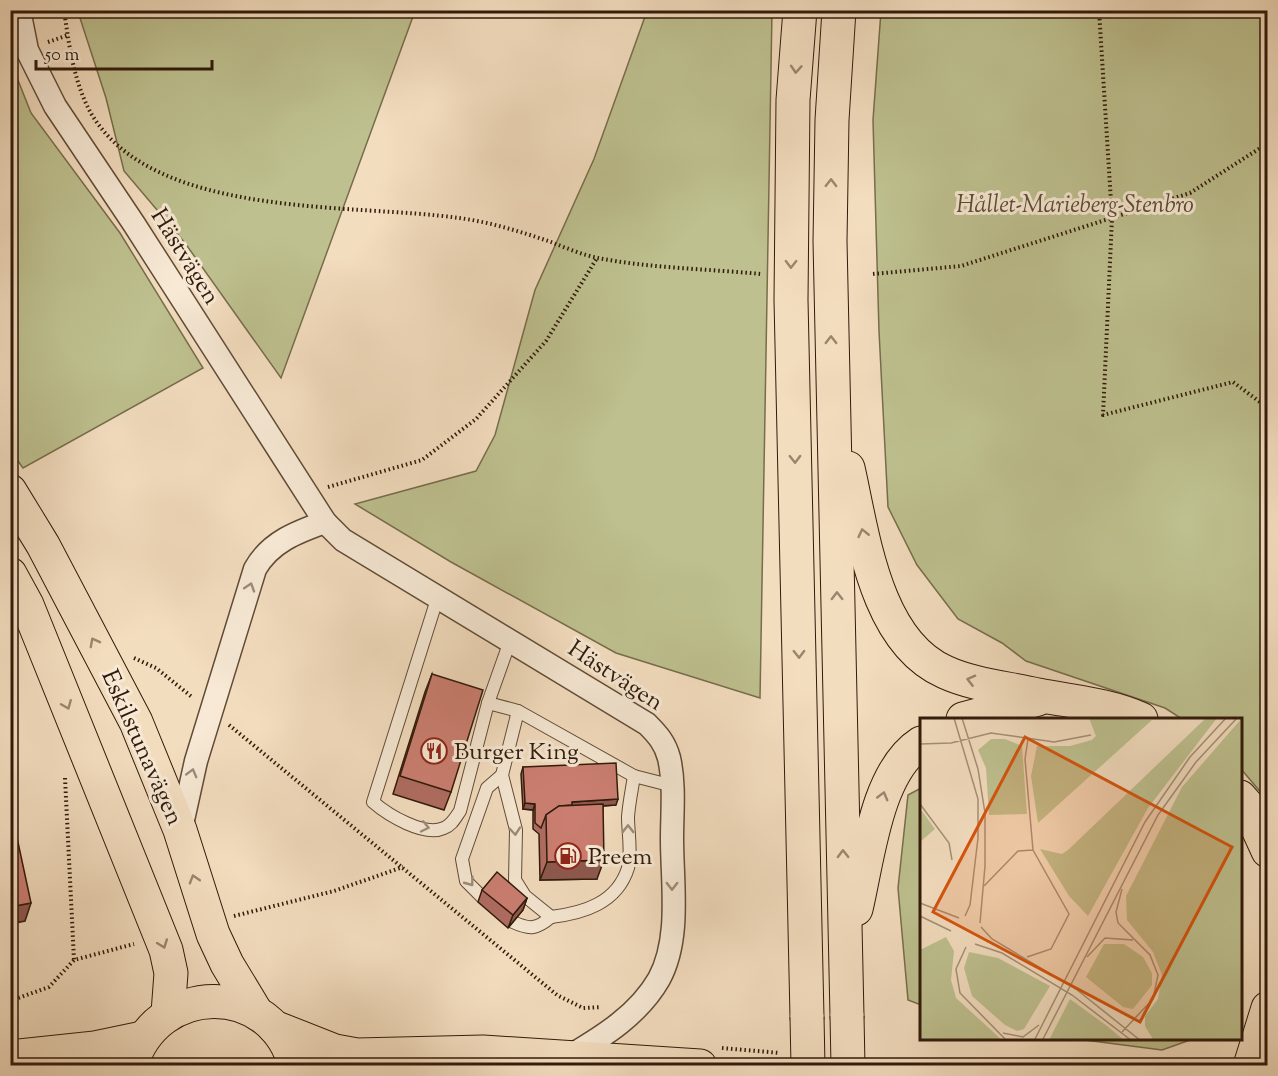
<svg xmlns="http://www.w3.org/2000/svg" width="1278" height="1076" font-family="'Sorts Mill Goudy',serif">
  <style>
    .green { fill: #bec08f; stroke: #776d4c; stroke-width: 1.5 }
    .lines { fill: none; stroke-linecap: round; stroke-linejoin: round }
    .service-casing { stroke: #614b37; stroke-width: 14 }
    .minor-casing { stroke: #614b37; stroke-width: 25 }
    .primary-casing { stroke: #301a0a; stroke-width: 35 }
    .motorway-casing { stroke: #301a0a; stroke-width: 35 }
    .path { stroke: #301a0a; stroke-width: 4; stroke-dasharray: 1.5 3; stroke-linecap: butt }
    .service { stroke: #f7e9d5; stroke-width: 12 }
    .minor { stroke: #f7e9d5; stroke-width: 22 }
    .primary { stroke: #f3ddbf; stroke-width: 33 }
    .motorway { stroke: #f3ddbf; stroke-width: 33 }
    .motorway-bridge-casing { stroke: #301a0a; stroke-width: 35; stroke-linecap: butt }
    .motorway-bridge { stroke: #f3ddbf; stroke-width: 33 }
    .wall { fill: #af6c61; stroke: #301a0a; stroke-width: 1.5 }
    .shaded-wall { fill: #8e584f; stroke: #301a0a; stroke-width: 1.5 }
    .building { fill: #cb7e71; stroke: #301a0a; stroke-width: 1.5 }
    .oneway { stroke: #9b856e }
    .oneway2 { stroke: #9d8c7a }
    .labels { text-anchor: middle; stroke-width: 6; stroke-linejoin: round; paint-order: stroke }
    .park-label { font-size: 24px; font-style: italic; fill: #5b4c32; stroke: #f7e9d5 }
    .street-label { font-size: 24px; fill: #301a0a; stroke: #f7e9d5 }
    .poi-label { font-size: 24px; fill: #301a0a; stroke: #f7e9d5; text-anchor: start }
    .inset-road { fill: none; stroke: #a58f77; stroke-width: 1.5 }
    .view { fill: #d6530c; fill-opacity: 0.15; stroke: #d6530c; stroke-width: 3 }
    .inset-edge { fill: none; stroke: #301a0a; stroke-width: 3 }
  </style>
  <rect width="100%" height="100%" fill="#f3ddbf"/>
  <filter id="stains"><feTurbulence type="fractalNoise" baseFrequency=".00333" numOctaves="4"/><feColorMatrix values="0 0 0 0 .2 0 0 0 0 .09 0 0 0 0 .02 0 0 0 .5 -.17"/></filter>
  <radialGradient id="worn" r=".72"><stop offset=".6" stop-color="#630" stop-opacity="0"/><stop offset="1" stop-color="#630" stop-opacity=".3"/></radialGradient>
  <g class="green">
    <path d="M87,11H415L281,378L185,243L124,171L106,98L79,15Z"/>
    <path d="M647,11H772L760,698L616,653L451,562L355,504L476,471L495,435L535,290L594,159Z"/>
    <path d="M881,11H1267V805L1263,795L1241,769L1240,719H1182L1165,708L1026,661L1002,643L958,619L917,565L888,507L879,331L873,120Z"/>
    <path d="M10,60L31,113L120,233L203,368L23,468L10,450Z"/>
    <path d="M921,788V1005L908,1000L898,888L908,795Z"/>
    <path d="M1077,1039H1193L1162,1050Z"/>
  </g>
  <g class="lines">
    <g class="service-casing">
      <g id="service">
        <path d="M438,596L373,802C388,815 424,837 444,828C452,825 455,818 460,811L488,703L510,641"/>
        <path d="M488,703L518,711L634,776L673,786"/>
        <path d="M518,711L502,775L516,830L515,880L525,896L551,917C584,913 617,903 628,868C632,853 628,832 628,817C629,803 632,789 634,776"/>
        <path d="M482,897L466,881L462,859L487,788L502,775"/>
        <path d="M513,922C530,930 537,929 551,917"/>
      </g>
    </g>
    <g class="minor-casing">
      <g id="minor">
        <path d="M19,10L27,50L55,106L134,224L325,522L343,540L647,724C658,735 665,743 669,758C675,784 672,813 672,839C672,883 681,939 659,979C639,1014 604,1036 570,1056"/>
        <path d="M181,829L196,761L255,569C270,542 297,532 325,522"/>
      </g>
    </g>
    <g class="primary-casing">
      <g id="primary">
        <path d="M10,491L43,545L136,722L180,830L213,934L227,964L256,1012"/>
        <path d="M10,574L27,605L166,950L171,973L168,1013"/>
        <path d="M274,1027L335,1051L357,1055L483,1052L700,1066"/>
        <path d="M10,1057L95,1048L143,1038"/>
        <path d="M131,1066C156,981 272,979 295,1066"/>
      </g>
    </g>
    <g class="motorway-casing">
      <g id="motorway">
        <path d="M800,10L793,100L791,300L807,1017"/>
        <path d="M839,10L832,120L830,241L847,1016"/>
        <path d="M848,468C863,534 875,641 945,672C973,685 1008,688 1038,695C1074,702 1107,704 1141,719"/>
        <path d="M963,719L1038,699"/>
        <path d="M1240,797L1247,805L1268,851"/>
        <path d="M856,909C868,859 876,772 921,743"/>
        <path d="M1250,1066L1268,1008"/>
      </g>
    </g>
    <g class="path">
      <path d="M64,10C69,45 74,84 92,115C156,220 354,203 459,218C490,222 522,232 551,242C566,248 583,255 598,258C648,268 709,269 761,274"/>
      <path d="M1099,10L1112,218L1103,415L1233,382L1268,408"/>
      <path d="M48,42L68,35"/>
      <path d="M873,274L961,266L1190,193L1268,143"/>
      <path d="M328,487L422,460L476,419L546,341L597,258"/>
      <path d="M134,658L156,668L192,697"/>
      <path d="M229,725L557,995L583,1008L601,1007"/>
      <path d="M65,778L74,960"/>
      <path d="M234,916L334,891L403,867"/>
      <path d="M10,1001L49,987L74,960L134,944"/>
      <path d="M722,1048L780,1053"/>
      <path d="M874,1061L915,1066"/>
    </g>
    <use href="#service" class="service"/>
    <use href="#minor" class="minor"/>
    <use href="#primary" class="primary"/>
    <use href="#motorway" class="motorway"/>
    <g class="motorway-bridge-casing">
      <g id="motorway-bridge">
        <path d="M847,1016L848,1066"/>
        <path d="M807,1017L808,1066"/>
      </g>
    </g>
    <use href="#motorway-bridge" class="motorway-bridge"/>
  </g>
  <g class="wall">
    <path d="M432,674L451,792L444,810L393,794L425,692Z"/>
    <path d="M523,767L616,805L603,806L597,879L540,880L539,834L533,829V810L523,809L521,774Z"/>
    <path d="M482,890L527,898L523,910L508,928L478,902Z"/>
  </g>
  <g class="shaded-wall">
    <path d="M618,799L616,805L570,808L572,802Z"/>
    <path d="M525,803L535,804L533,810L523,809Z"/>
    <path d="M604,860L597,879L540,880L547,862Z"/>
    <path d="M527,898L523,910L508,928L513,915Z"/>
    <path d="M31,903L25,921L10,924V907Z"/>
  </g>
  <g class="building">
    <path d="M432,674L483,690L451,792L400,776Z"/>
    <path d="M616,763L618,799L572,802V805L559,806L546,815L541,828L535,823V804L525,803L523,767Z"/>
    <path d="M603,804L604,860L547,862L546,815L559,806Z"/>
    <path d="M10,805L31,903L10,907Z"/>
    <path d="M497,872L527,898L513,915L482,890Z"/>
  </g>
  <defs><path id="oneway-chevron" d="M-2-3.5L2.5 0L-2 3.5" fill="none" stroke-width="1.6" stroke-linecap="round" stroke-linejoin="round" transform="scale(1.5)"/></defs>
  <g class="oneway">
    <use href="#oneway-chevron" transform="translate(796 69) rotate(94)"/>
    <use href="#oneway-chevron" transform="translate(831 183) rotate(-89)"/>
    <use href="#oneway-chevron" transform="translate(791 264) rotate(91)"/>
    <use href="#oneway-chevron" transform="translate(831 340) rotate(-90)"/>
    <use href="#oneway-chevron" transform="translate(795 459) rotate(89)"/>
    <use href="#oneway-chevron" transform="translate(863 533) rotate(-103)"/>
    <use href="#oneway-chevron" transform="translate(837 596) rotate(-91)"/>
    <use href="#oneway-chevron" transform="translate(94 642) rotate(-118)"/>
    <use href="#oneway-chevron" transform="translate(799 654) rotate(89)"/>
    <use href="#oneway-chevron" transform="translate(971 680) rotate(-166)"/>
    <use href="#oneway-chevron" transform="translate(67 705) rotate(68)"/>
    <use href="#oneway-chevron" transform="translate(883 796) rotate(-75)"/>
    <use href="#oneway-chevron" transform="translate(843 854) rotate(-91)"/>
    <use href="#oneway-chevron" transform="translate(194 879) rotate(-107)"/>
    <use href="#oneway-chevron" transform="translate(163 944) rotate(70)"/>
  </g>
  <g class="oneway2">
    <use href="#oneway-chevron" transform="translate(250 587) rotate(-72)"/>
    <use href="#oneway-chevron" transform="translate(192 773) rotate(-75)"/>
    <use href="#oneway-chevron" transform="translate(425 827) rotate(12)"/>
    <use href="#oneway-chevron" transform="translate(628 829) rotate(-90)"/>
    <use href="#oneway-chevron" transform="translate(515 831) rotate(85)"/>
    <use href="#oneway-chevron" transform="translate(470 882) rotate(53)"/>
    <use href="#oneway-chevron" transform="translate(672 886) rotate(90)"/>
  </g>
  <defs>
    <g id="restaurant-ring" transform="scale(1.35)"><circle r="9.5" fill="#f7e9d5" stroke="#8f2418" stroke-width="1.5"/><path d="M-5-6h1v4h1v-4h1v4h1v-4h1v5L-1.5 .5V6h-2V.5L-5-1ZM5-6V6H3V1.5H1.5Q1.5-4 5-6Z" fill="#8f2418"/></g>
    <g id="fuel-ring" transform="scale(1.35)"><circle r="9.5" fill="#f7e9d5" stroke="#8f2418" stroke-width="1.5"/><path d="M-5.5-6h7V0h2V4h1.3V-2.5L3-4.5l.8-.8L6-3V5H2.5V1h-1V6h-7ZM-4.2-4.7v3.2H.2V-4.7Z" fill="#8f2418"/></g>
  </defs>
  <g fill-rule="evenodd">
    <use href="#restaurant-ring" x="434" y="751"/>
    <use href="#fuel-ring" x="568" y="856"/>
  </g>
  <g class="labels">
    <g class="park-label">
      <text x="1075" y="212">Hållet-Marieberg-Stenbro</text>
    </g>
    <g class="street-label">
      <text transform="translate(186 256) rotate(58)" y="8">Hästvägen</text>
      <text transform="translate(616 675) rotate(33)" y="8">Hästvägen</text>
      <text transform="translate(143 747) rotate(66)" y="8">Eskilstunavägen</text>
    </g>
    <g class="poi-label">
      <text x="454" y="759">Burger King</text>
      <text x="588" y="864">Preem</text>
    </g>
  </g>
  <g transform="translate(920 718)">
    <rect width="322" height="322" fill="#f3ddbf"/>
    <path d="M169,0L232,2L118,105L111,58L117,28H150L172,22L176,18ZM286,0H297L228,90L168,198L149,178L120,131L142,136L148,132ZM322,0V322L234,323L225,308V298L238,281L242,257L233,234L207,202L206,178L262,69ZM71,21H85L102,28L107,96L69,97L66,50L58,32ZM2,93L15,111L0,124V94ZM26,219L34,233L31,262L36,280L82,322H0V232ZM184,226H204L223,239L232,255V267L213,291L203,289L166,259ZM49,234L78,240L130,268L104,311L97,313L85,307L52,278L44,250ZM150,281L187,308L204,322H129Z" fill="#bec08f"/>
    <path class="inset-road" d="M34,0L58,81V120L50,187L45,198M42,0L58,51L65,95V148L60,205M0,26L31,25L71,15L134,24L171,17M0,86L29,125L32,142M64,168L98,133L113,132M202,171L196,194L198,205L230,237L238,257L233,281L202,314M0,185L39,200M0,198L31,213M61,209L72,221L156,271L221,323M55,226L82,235L152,277L212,323M46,229L36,251L40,275L87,323M107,239L131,231L149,196L113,132L105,41L108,21M167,239L185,220L213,222M83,315L103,319L119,307M114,323L225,104L270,39L306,0M122,323L238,97L276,44L317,0"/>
    <path class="view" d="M105,19L312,129L220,304L13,194Z"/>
    <rect width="322" height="322" class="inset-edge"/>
  </g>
  <rect width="1278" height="1076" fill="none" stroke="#f3ddbf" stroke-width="36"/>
  <rect x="12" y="12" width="1254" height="1052" fill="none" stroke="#301a0a" stroke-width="3"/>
  <rect x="18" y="18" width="1242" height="1040" fill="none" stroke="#301a0a" stroke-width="1.5"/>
  <path d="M36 60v9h176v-9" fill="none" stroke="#301a0a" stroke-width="3"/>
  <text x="45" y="60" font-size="18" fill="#301a0a" stroke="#f7e9d5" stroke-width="4.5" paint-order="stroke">50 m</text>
  <rect width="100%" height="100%" filter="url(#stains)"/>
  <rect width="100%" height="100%" fill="url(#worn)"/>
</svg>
